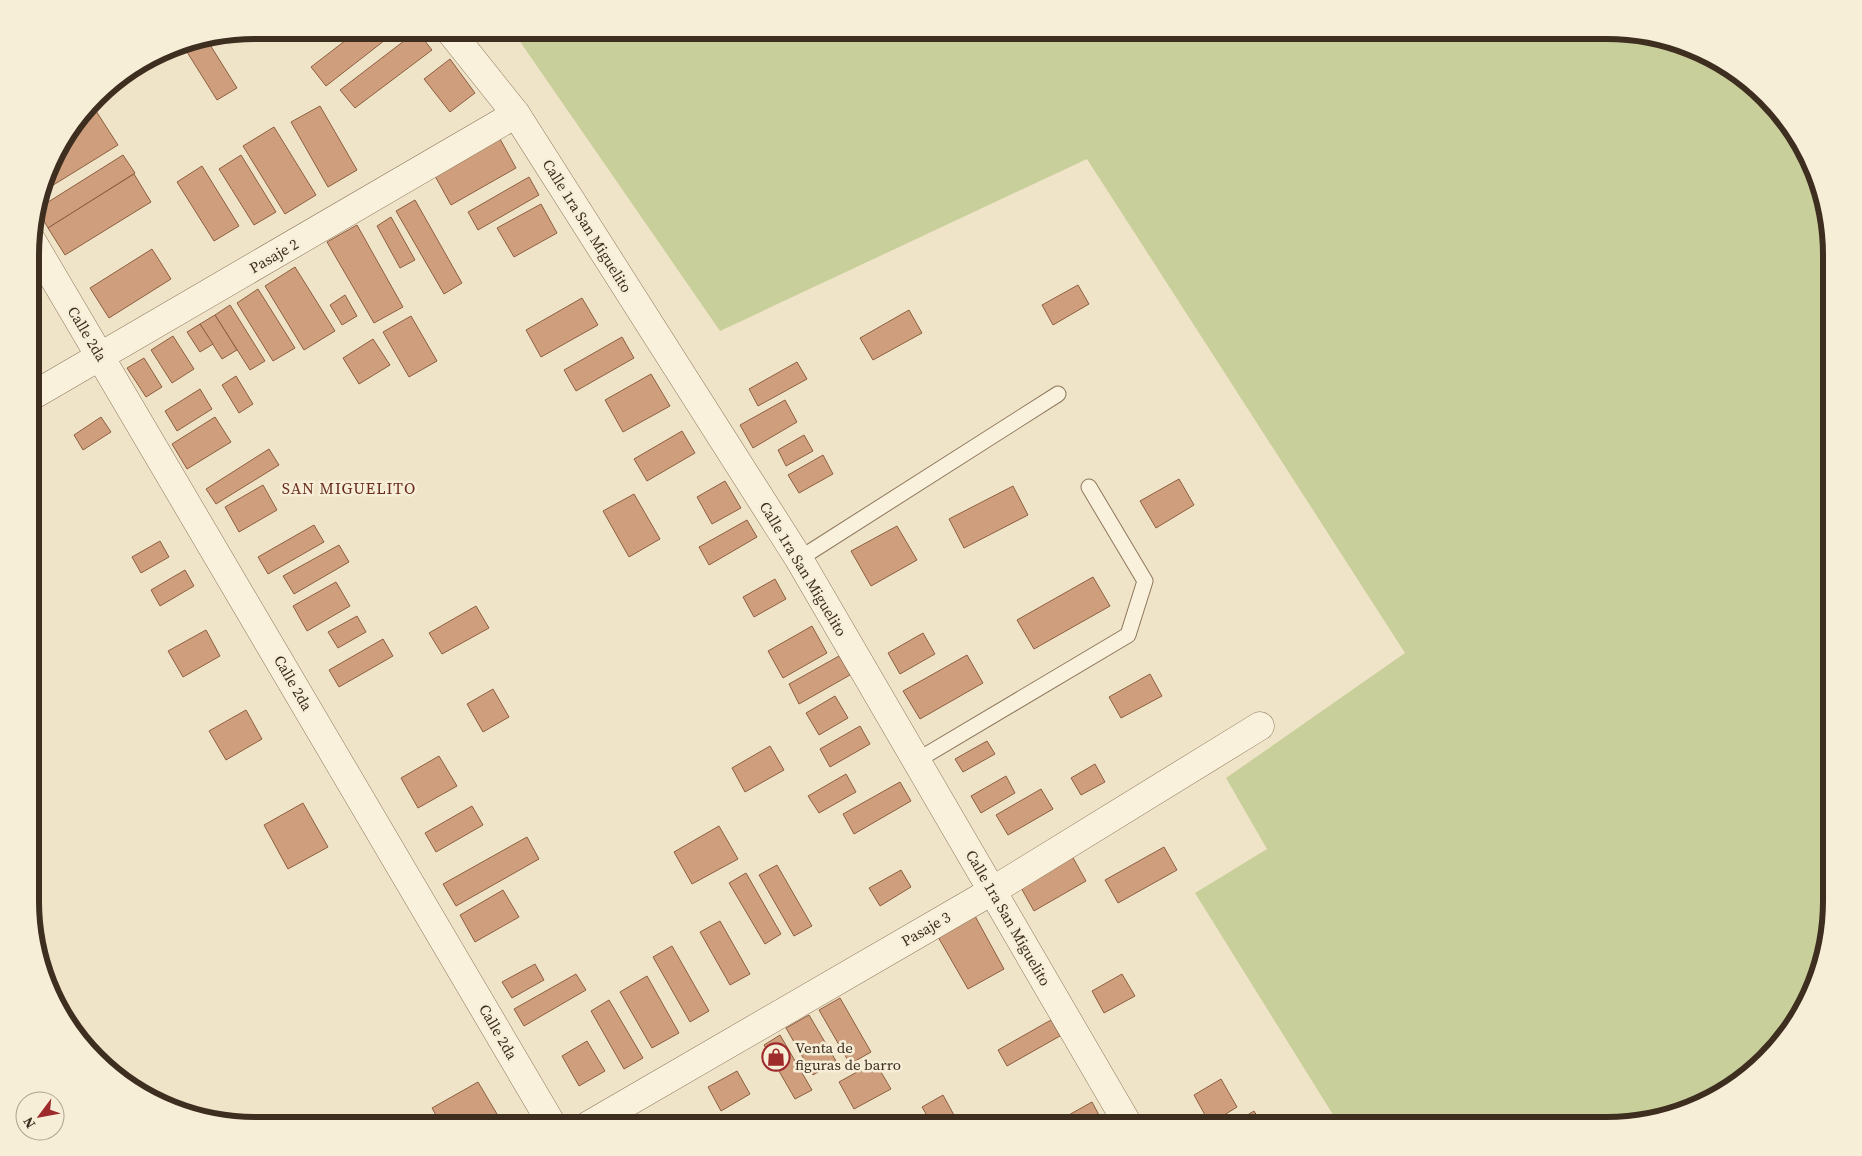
<svg xmlns="http://www.w3.org/2000/svg" width="1862" height="1156" font-family="'Source Serif 4',serif">
  <style>
    .green { fill: #c9cf9b }
    .building { fill: #cf9f7d; stroke: #8d5f41 }
    .lines { fill: none; stroke-linecap: round; stroke-linejoin: round }
    .lane-casing { stroke: #8d765c; stroke-width: 17 }
    .street-casing { stroke: #8d765c; stroke-width: 29 }
    .lane { stroke: #faf1dc; stroke-width: 15 }
    .street { stroke: #faf1dc; stroke-width: 28 }
    .labels { text-anchor: middle; stroke-width: 5; stroke-linejoin: round; paint-order: stroke }
    .street-label { font-size: 15px; fill: #3d2e20; stroke: #f7eed8 }
    .poi-label { font-size: 15px; fill: #3d2e20; stroke: #f7eed8; text-anchor: start }
    .neighbourhood-label { font-size: 16px; letter-spacing: 1px; fill: #6b2e1e; stroke: #f7eed8 }
    .rim { fill: none; stroke: #3d2e20; stroke-width: 6 }
  </style>
  <rect width="100%" height="100%" fill="#f0e4c8"/>
  <path class="green" d="M512,30H1608L1679,42L1732,68L1802,142L1832,240V916L1820,973L1794,1026L1720,1096L1622,1126H1340L1195,893L1267,849L1226,778L1405,653L1087,159L720,331Z"/>
  <g class="building">
    <path d="M359,30H398L326,86L311,67Z"/>
    <path d="M417,31L432,50L355,108L340,90Z"/>
    <path d="M207,40L237,88L217,100L182,44Z"/>
    <path d="M450,59L475,93L450,112L424,79Z"/>
    <path d="M320,106L357,170L328,187L291,122Z"/>
    <path d="M96,111L118,145L42,192L53,155L79,122Z"/>
    <path d="M274,127L316,195L285,214L243,146Z"/>
    <path d="M500,139L516,168L451,205L435,176Z"/>
    <path d="M123,155L135,173L48,228L37,209Z"/>
    <path d="M241,155L276,212L254,225L219,169Z"/>
    <path d="M202,166L239,226L214,241L177,182Z"/>
    <path d="M134,174L151,202L65,255L48,228Z"/>
    <path d="M529,177L539,195L478,230L468,212Z"/>
    <path d="M415,200L462,283L444,294L396,211Z"/>
    <path d="M541,204L557,233L514,257L497,228Z"/>
    <path d="M391,217L415,260L400,268L377,226Z"/>
    <path d="M357,225L403,307L374,323L327,242Z"/>
    <path d="M152,249L171,279L109,318L90,288Z"/>
    <path d="M295,267L335,331L304,350L265,286Z"/>
    <path d="M1078,285L1089,304L1053,325L1042,305Z"/>
    <path d="M258,289L295,348L273,361L237,303Z"/>
    <path d="M345,295L357,316L342,325L330,305Z"/>
    <path d="M582,298L598,325L541,357L526,330Z"/>
    <path d="M230,305L265,361L250,370L215,315Z"/>
    <path d="M909,310L922,333L873,360L860,338Z"/>
    <path d="M215,315L237,350L222,359L200,324Z"/>
    <path d="M411,316L437,361L409,377L383,332Z"/>
    <path d="M200,324L213,344L200,352L187,332Z"/>
    <path d="M173,336L194,369L172,383L151,350Z"/>
    <path d="M622,337L634,358L576,391L564,370Z"/>
    <path d="M373,339L390,365L359,384L343,358Z"/>
    <path d="M144,358L162,387L146,397L127,368Z"/>
    <path d="M797,362L807,379L758,406L749,389Z"/>
    <path d="M651,374L670,406L623,432L605,400Z"/>
    <path d="M236,376L253,404L239,413L222,385Z"/>
    <path d="M200,389L212,409L177,431L165,411Z"/>
    <path d="M785,400L797,422L753,448L740,425Z"/>
    <path d="M101,417L111,432L83,450L74,435Z"/>
    <path d="M215,417L231,442L187,469L172,444Z"/>
    <path d="M682,431L695,453L647,481L634,459Z"/>
    <path d="M804,435L813,451L786,466L778,450Z"/>
    <path d="M269,449L279,465L216,504L206,489Z"/>
    <path d="M823,455L833,474L799,493L788,475Z"/>
    <path d="M1179,479L1194,505L1156,528L1140,501Z"/>
    <path d="M725,481L741,508L712,524L697,497Z"/>
    <path d="M263,485L277,510L239,532L225,507Z"/>
    <path d="M1013,486L1028,515L964,548L949,519Z"/>
    <path d="M634,494L660,539L629,557L603,511Z"/>
    <path d="M747,520L757,537L709,565L699,547Z"/>
    <path d="M314,525L324,542L268,574L258,557Z"/>
    <path d="M897,526L917,560L871,586L851,551Z"/>
    <path d="M160,541L169,557L141,573L132,557Z"/>
    <path d="M339,545L349,562L294,594L283,576Z"/>
    <path d="M185,570L194,586L160,606L151,590Z"/>
    <path d="M1093,577L1110,606L1034,649L1017,620Z"/>
    <path d="M775,579L786,599L754,617L743,597Z"/>
    <path d="M336,582L350,606L307,631L293,606Z"/>
    <path d="M476,606L489,628L442,654L429,633Z"/>
    <path d="M357,616L366,632L338,648L328,632Z"/>
    <path d="M812,626L827,653L783,678L768,651Z"/>
    <path d="M206,630L220,656L183,677L168,651Z"/>
    <path d="M923,633L935,654L900,674L888,653Z"/>
    <path d="M383,639L393,656L339,687L329,670Z"/>
    <path d="M967,655L983,683L920,719L903,691Z"/>
    <path d="M839,656L850,675L799,704L789,684Z"/>
    <path d="M1150,674L1162,696L1121,718L1109,697Z"/>
    <path d="M493,689L509,717L483,732L467,704Z"/>
    <path d="M835,696L848,718L819,735L806,713Z"/>
    <path d="M246,710L262,739L226,760L209,731Z"/>
    <path d="M860,726L870,744L830,767L820,749Z"/>
    <path d="M987,741L995,754L963,772L955,759Z"/>
    <path d="M770,746L784,770L745,792L732,768Z"/>
    <path d="M439,756L457,786L418,808L401,778Z"/>
    <path d="M1095,764L1105,782L1081,795L1071,778Z"/>
    <path d="M846,774L856,792L819,813L808,796Z"/>
    <path d="M1006,776L1015,793L981,813L971,796Z"/>
    <path d="M900,782L911,801L854,834L843,814Z"/>
    <path d="M1041,789L1053,809L1008,835L996,815Z"/>
    <path d="M303,803L328,847L288,869L264,825Z"/>
    <path d="M472,806L483,825L436,852L425,833Z"/>
    <path d="M719,826L738,859L692,884L674,852Z"/>
    <path d="M527,837L539,859L456,906L443,884Z"/>
    <path d="M1164,847L1177,870L1118,903L1105,880Z"/>
    <path d="M1072,856L1086,881L1034,911L1020,886Z"/>
    <path d="M777,865L812,926L794,936L759,875Z"/>
    <path d="M901,870L911,887L880,906L869,888Z"/>
    <path d="M746,873L781,934L765,944L729,883Z"/>
    <path d="M503,890L519,917L475,942L460,915Z"/>
    <path d="M975,916L1004,969L968,989L938,937Z"/>
    <path d="M720,921L750,974L730,985L700,932Z"/>
    <path d="M672,946L709,1011L690,1022L653,957Z"/>
    <path d="M535,964L544,980L512,998L502,982Z"/>
    <path d="M576,974L586,990L524,1026L514,1009Z"/>
    <path d="M1122,974L1135,996L1104,1013L1092,991Z"/>
    <path d="M647,976L679,1033L652,1048L620,992Z"/>
    <path d="M840,998L871,1052L850,1064L819,1010Z"/>
    <path d="M609,1000L643,1058L624,1069L591,1011Z"/>
    <path d="M809,1015L836,1061L813,1075L786,1028Z"/>
    <path d="M1051,1020L1060,1036L1007,1066L998,1050Z"/>
    <path d="M780,1035L812,1090L795,1099L764,1045Z"/>
    <path d="M587,1041L605,1071L579,1086L562,1056Z"/>
    <path d="M875,1062L891,1089L854,1109L839,1082Z"/>
    <path d="M737,1071L750,1094L721,1111L708,1087Z"/>
    <path d="M1221,1079L1237,1107L1210,1124L1194,1095Z"/>
    <path d="M478,1082L497,1114L476,1126H442L432,1108Z"/>
    <path d="M943,1095L960,1126H933L922,1107Z"/>
    <path d="M1092,1102L1099,1115L1081,1126H1049Z"/>
    <path d="M1254,1111L1263,1126H1229Z"/>
  </g>
  <g class="lines">
    <g class="lane-casing">
      <g id="lane">
        <path d="M799,559L1058,394"/>
        <path d="M916,761L1128,635L1145,581L1089,487"/>
      </g>
    </g>
    <g class="street-casing">
      <g id="street">
        <path d="M449,30L516,114L799,559L1129,1126"/>
        <path d="M32,241L553,1126"/>
        <path d="M32,396L516,114"/>
        <path d="M587,1126L992,891L1260,726"/>
      </g>
    </g>
    <use href="#lane" class="lane"/>
    <use href="#street" class="street"/>
  </g>
  <defs>
    <g id="shop-ring" transform="scale(1.4375)"><circle r="9.5" fill="#f7eed8" stroke="#9e2a2b" stroke-width="1.5"/><path d="M-5-2.5h2.3a2.7 3.5 0 0 1 5.4 0H5L5.5 6h-11ZM-1.5-2.5h3a1.5 2.3 0 0 0-3 0Z" fill="#9e2a2b"/></g>
  </defs>
  <g fill-rule="evenodd">
    <use href="#shop-ring" x="776" y="1057"/>
  </g>
  <g class="labels">
    <g class="street-label">
      <text transform="translate(587 226) rotate(58)" y="5">Calle 1ra San Miguelito</text>
      <text transform="translate(274 256) rotate(-30)" y="5">Pasaje 2</text>
      <text transform="translate(87 334) rotate(59)" y="5">Calle 2da</text>
      <text transform="translate(803 569) rotate(59)" y="5">Calle 1ra San Miguelito</text>
      <text transform="translate(293 683) rotate(60)" y="5">Calle 2da</text>
      <text transform="translate(1008 918) rotate(60)" y="5">Calle 1ra San Miguelito</text>
      <text transform="translate(926 929) rotate(-30)" y="5">Pasaje 3</text>
      <text transform="translate(498 1032) rotate(60)" y="5">Calle 2da</text>
    </g>
    <g class="poi-label">
      <text x="795" y="1053">Venta de<tspan x="795" dy="17">figuras de barro</tspan></text>
    </g>
    <g class="neighbourhood-label">
      <text x="349" y="494">SAN MIGUELITO</text>
    </g>
  </g>
  <path d="M0 0H1862V1156H0ZM255 39H1607A216 216 0 0 1 1823 255V901A216 216 0 0 1 1607 1117H255A216 216 0 0 1 39 901V255A216 216 0 0 1 255 39Z" fill="#f7eed8" fill-rule="evenodd"/>
  <path class="rim" d="M255 39H1607A216 216 0 0 1 1823 255V901A216 216 0 0 1 1607 1117H255A216 216 0 0 1 39 901V255A216 216 0 0 1 255 39Z"/>
  <g transform="translate(40 1116) rotate(238)"><circle r="24" fill="#f7eed8" stroke="#ada18e"/>
  <path d="M0-4L9 19L0 12L-9 19Z" fill="#9e2a2b"/>
  <text y="-8" font-size="14" font-weight="bold" text-anchor="middle" fill="#3d2e20">N</text>
  </g>
</svg>
